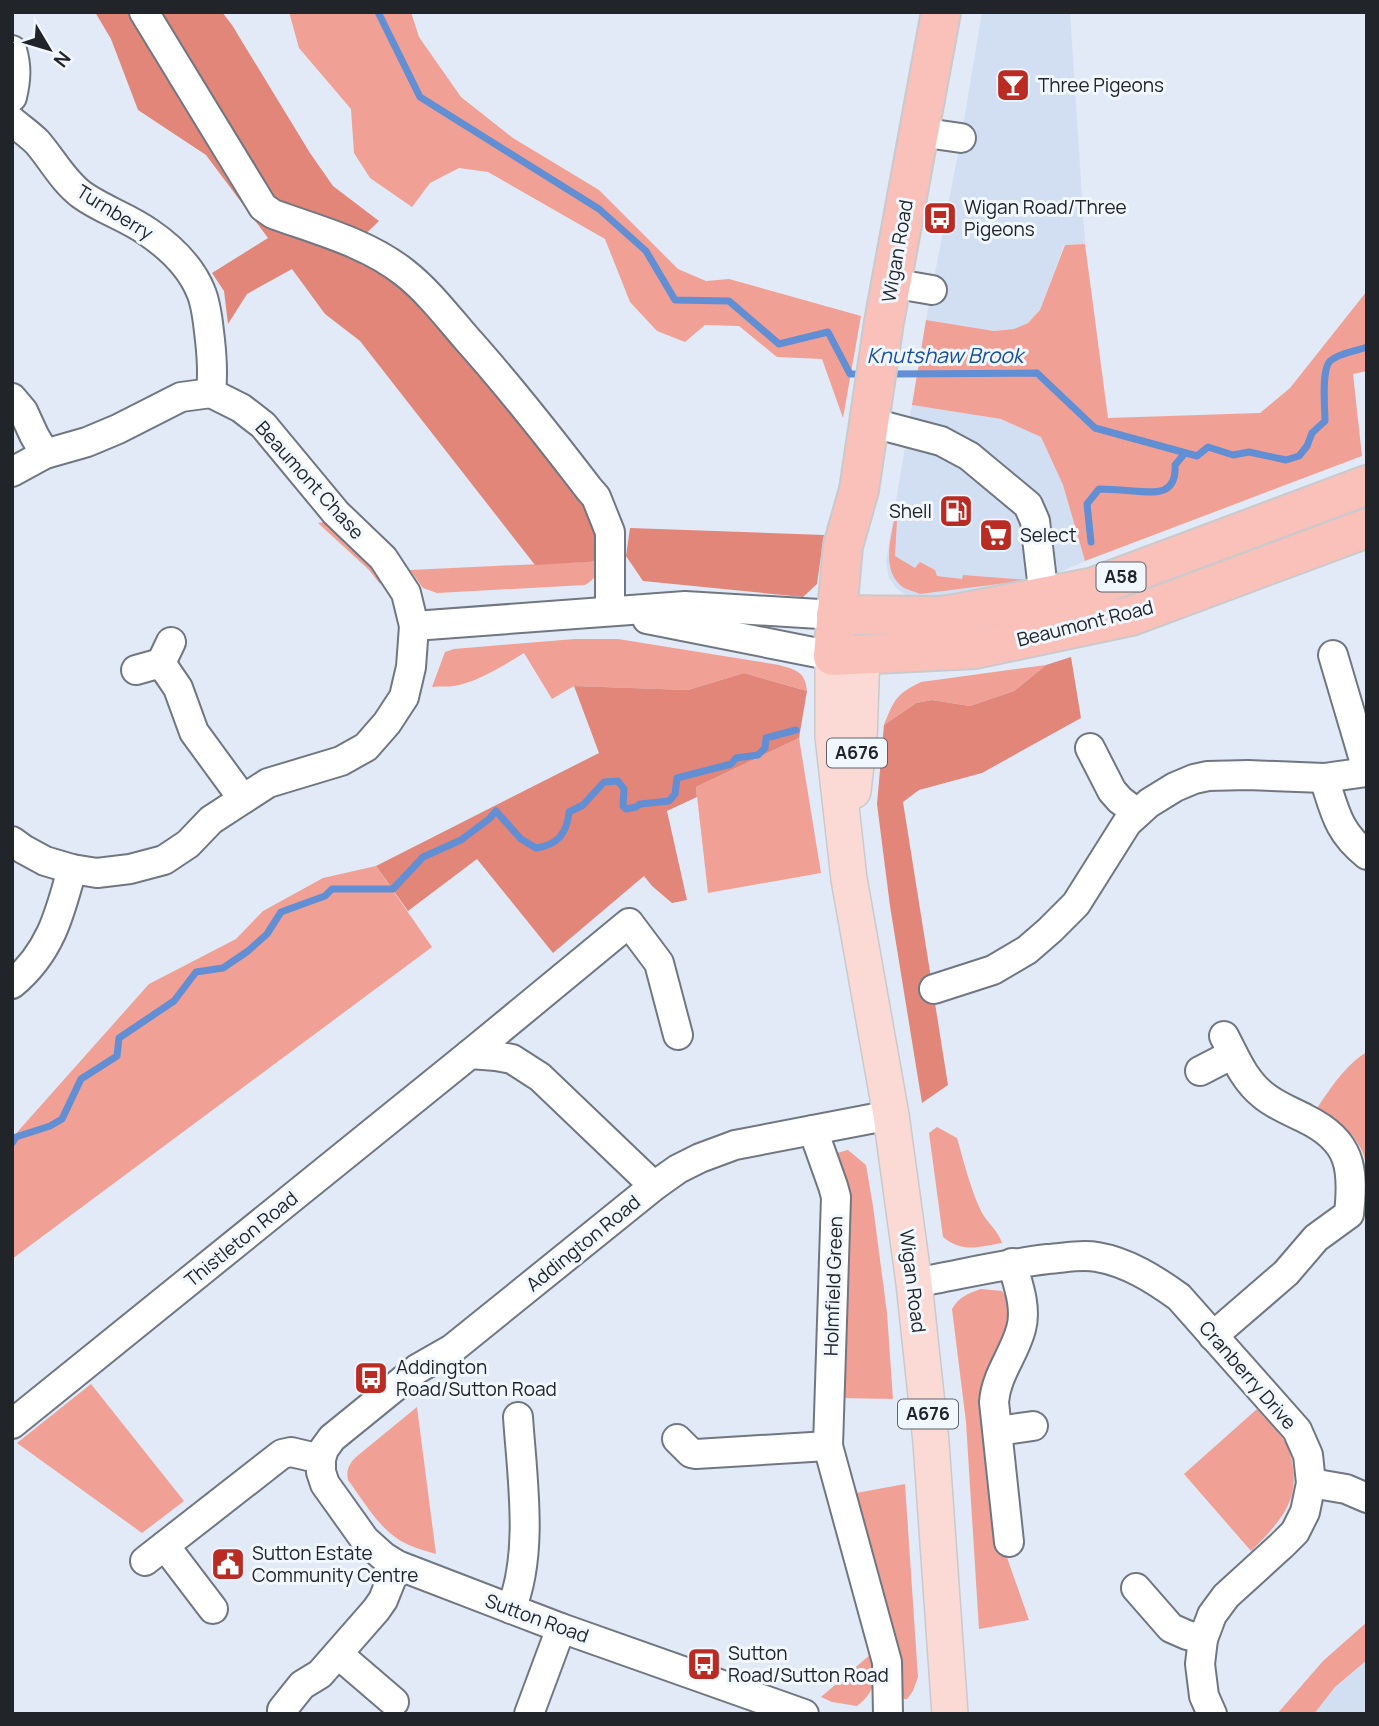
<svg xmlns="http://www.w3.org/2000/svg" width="1379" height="1726" font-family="Manrope,sans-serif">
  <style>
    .built { fill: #d2dff2 }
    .green { fill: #f1a095 }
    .forest { fill: #e2867a }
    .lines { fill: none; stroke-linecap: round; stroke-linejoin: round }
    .stream { stroke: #628ed3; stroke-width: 7 }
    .minor-casing { stroke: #707782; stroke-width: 32 }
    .major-casing { stroke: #cacacc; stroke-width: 38 }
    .highway-casing { stroke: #cacacc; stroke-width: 42 }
    .minor { stroke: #fff; stroke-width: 28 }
    .major { stroke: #fbdad5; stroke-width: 35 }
    .highway { stroke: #f9c1b9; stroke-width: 38 }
    .labels { text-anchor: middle; stroke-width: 6; stroke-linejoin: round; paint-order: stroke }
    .shield { fill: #f1f7fe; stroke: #5f6369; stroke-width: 2 }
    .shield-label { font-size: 18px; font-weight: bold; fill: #212429 }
    .poi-label { font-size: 19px; fill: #212429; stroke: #f1f7fe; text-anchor: start }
    .street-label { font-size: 19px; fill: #212429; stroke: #f1f7fe }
    .water-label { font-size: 21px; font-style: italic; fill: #194fa1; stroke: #f1f7fe }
  </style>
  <rect width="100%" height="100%" fill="#e1eaf6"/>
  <g class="built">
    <path d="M982,12H1070L1085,244L1064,245L1040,310L1028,323L1014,329L994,331L926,320L961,138Z"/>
    <path d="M912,405L1001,419L1041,437L1063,485L1085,561L1053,575L925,599L908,596L897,589L889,578L886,561Z"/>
    <path d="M1367,1660V1714H1314L1335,1687Z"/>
  </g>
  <g class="green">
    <path d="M289,12H411L419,37L461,97L513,138L599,190L678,269L706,281L729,279L861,316L843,418L822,359L777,357L739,326L705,325L685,342L657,331L630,302L605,239L488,172L459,168L430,183L412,207L370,178L354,153L351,109L299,48Z"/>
    <path d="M1085,244L1108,418L1260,413L1290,388L1367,291V371L1353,374L1362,456L1085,561L1063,485L1041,437L1001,419L912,405L926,320L994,331L1014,329L1028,323L1040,310L1065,245Z"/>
    <path d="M898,502L895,556L915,568L920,562L935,570L937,576L962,579L963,575L1029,580L920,594C915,592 909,590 904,588C877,570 894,528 898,502Z"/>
    <path d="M324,522L372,566L381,579L380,584L369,570L318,523Z"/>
    <path d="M604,561C599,572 595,579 585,585L437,593L423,588L410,570Z"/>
    <path d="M575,639H618L779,665C796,670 805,671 807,691L744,673L688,690L574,686L552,699L524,653C504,665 478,682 454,686C448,687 439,686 432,687L445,652L454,649Z"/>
    <path d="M1046,665L1014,691L970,706L932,700L916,703L884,725C894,700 896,694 921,682Z"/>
    <path d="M799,738L821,873L708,893L696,787Z"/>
    <path d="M376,866L432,947L12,1259V1138L149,984L236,939L263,911L323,878Z"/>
    <path d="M1367,1052V1170C1365,1165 1365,1158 1363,1153C1354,1132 1336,1119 1317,1108C1331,1088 1345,1065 1367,1052Z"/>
    <path d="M937,1127L957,1138C964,1162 970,1188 981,1211C987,1223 998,1230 1002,1243C979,1247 962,1253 943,1237L929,1133Z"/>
    <path d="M848,1150L866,1165L873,1206L887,1313L893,1399L841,1398L833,1154Z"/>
    <path d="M981,1289L1002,1291L1010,1304L1015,1301L1006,1343L1004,1549L1029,1620L979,1629L966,1422L952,1309C959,1297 967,1294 981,1289Z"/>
    <path d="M91,1384L184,1501L142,1533L17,1443Z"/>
    <path d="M417,1407L436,1554C427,1551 418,1549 409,1545C381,1533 366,1504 348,1480C346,1470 349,1464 356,1457Z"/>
    <path d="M1257,1409C1266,1420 1277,1430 1285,1442C1290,1450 1292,1459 1293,1468C1299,1504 1274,1528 1251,1551L1184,1474Z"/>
    <path d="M905,1484L918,1677L913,1691L907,1699H904L898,1690L851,1494Z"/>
    <path d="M1367,1622V1660L1335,1687L1314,1714H1277L1323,1661Z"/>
    <path d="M871,1654C875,1677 878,1690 857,1706L832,1702L821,1697Z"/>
  </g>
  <g class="forest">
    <path d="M95,12H222L232,25L310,153L333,186L379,221L351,248L401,277L592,502L604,561L535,565L360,341L325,314L292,269L247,294L228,324L224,291L212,273L268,238L206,155L138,110L111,39Z"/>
    <path d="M630,528L824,535L817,584L803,597L643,581L626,556Z"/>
    <path d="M1071,657L1081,718L982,773L919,790L903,802L948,1085L922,1103L890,906L877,804L884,725L916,703L932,700L970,706L1014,691L1046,665Z"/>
    <path d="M744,673L807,691L799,738L696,787L697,797L667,811L687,900L672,903L652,886L644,876L553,953L477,859L408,911L376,866L599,753L574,686L688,690Z"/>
  </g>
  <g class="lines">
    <g class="stream">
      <path d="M378,12L420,97L599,209L646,251L675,300L729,301L779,344L828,332L850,374H864"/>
      <path d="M889,374L1037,373L1095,428L1197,456L1208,447L1233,455L1249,452L1286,460L1299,456L1307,446L1312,433L1325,421C1325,408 1321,370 1330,361C1339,353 1356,351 1367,347"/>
      <path d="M1091,542L1087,504L1099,489C1110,489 1121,490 1133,491C1156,493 1177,495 1175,465L1185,453"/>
      <path d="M12,1143L16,1137L50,1126L62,1119L81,1079L117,1056L119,1038L174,1001L196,972L223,968L248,951L267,934L281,912L325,896L332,889H393L423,857L461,840L489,819L496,811L521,839L536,848C558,845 567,833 569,812L583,805L604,782L618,781L624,789L623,806L626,809L636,807L640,804L669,801L675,794L677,778L731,764L736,758L758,755L765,748L766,738L796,730"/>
    </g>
    <g class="minor-casing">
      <g id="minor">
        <path d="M144,12L263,207L273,214C317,230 368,243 405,273C428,291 447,316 467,339C510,387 550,438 589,489L596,497L610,532V611"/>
        <path d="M12,50C17,67 16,80 12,97"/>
        <path d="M12,121C20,128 29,134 37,142C52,159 63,181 82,195C103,210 127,217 148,232C170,247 191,267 201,292C207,306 208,324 210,340C212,358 213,375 211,393"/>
        <path d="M919,132L961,138"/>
        <path d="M891,283L932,290"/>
        <path d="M12,398L23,411L34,435L45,454"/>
        <path d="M869,422L941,441L969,456L1028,505L1035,521L1046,615"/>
        <path d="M12,472L45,454L87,442L118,429L181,397L211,393L241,408L263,425L336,513L383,558L406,593L414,626L411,667L404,697L387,723L366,747L341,761L268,783L211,820L188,844L164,860L130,869L97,873L72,869L45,861L23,849L12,841"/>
        <path d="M647,619L833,656"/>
        <path d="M414,626L685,606L836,615"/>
        <path d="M1333,655L1367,770"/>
        <path d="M161,663L178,688L194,732L243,799"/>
        <path d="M136,670L161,663L171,642"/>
        <path d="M1090,748L1112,791L1120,800L1137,813"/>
        <path d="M1324,778C1335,812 1338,832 1367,855"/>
        <path d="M12,984C50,953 60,914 72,869"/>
        <path d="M934,989L993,970L1027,950L1050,930L1076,904L1127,823L1149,803L1175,787L1194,779L1208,776L1248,775L1324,778L1367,772"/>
        <path d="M470,1054L496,1056L512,1059L540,1077L654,1186"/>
        <path d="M1200,1071L1233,1054"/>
        <path d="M813,1130L833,1186L836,1197L828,1446L887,1662L888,1714"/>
        <path d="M914,1283C959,1275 1003,1264 1048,1259C1064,1258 1081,1254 1097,1257C1127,1262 1154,1279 1179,1297L1297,1430L1308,1455L1311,1483L1305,1512L1295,1532L1282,1545L1226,1596L1212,1615L1203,1639L1200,1664L1204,1696L1212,1714"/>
        <path d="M1213,1336L1286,1273L1316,1238L1349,1214C1354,1168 1351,1141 1306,1119C1291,1111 1276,1106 1263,1095C1244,1080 1235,1057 1224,1036"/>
        <path d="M12,1424L470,1054L629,923L659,963L678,1035"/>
        <path d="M998,1431L1033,1426"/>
        <path d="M677,1439L691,1453L696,1454L828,1446"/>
        <path d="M1311,1483L1346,1489L1367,1498"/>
        <path d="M1009,1542L994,1402C996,1375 1014,1355 1021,1329C1027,1308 1018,1284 1012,1263"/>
        <path d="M165,1546L213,1609"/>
        <path d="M145,1561L282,1454L291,1452L321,1459"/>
        <path d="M1136,1588L1171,1628L1187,1635L1203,1639"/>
        <path d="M511,1609C534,1553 522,1477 518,1417"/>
        <path d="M338,1654L394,1702"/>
        <path d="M282,1710L302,1685L320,1674L376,1610L383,1600L397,1565"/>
        <path d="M529,1714L561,1628"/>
        <path d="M804,1714L561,1628L397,1565L384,1557L365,1540L325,1484L321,1472V1459L324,1449L332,1438L417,1369L452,1349L654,1186L678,1169L700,1158L735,1145L891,1115"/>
      </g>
    </g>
    <g class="major-casing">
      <g id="major">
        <path d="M833,656V736L849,879L891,1115L914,1283L931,1442L950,1714"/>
        <path d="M853,791L859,738L862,655"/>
      </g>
    </g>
    <g class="highway-casing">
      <g id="highway">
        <path d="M941,12L884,322L859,490L843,546L833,656L975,649L1131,616L1367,528"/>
        <path d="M836,615L940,616L955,614L1094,587L1367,485"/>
      </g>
    </g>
    <use href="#minor" class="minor"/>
    <use href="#major" class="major"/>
    <use href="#highway" class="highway"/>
  </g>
  <defs>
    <g id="bar-square" transform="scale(1.75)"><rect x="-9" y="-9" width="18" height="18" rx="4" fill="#ba2b23" stroke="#f1f7fe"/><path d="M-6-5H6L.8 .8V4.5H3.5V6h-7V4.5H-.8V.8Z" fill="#fff"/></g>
    <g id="bus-square" transform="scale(1.75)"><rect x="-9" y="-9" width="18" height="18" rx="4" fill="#ba2b23" stroke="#f1f7fe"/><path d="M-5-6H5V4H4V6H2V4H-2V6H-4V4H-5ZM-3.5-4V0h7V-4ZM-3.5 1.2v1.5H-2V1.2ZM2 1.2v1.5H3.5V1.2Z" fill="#fff"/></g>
    <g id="fuel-square" transform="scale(1.75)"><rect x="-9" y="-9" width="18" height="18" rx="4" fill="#ba2b23" stroke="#f1f7fe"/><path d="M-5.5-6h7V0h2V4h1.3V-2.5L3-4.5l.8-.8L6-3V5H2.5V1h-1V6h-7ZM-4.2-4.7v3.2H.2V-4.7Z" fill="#fff"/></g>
    <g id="supermarket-square" transform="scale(1.75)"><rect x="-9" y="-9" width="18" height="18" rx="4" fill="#ba2b23" stroke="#f1f7fe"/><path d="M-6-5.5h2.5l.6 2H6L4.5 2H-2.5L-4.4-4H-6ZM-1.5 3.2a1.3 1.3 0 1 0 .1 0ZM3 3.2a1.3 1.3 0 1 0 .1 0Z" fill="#fff"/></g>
    <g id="civic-square" transform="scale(1.75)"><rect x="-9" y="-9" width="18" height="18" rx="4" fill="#ba2b23" stroke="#f1f7fe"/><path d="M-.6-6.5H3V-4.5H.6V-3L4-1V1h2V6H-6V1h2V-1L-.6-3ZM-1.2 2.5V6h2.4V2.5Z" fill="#fff"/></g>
  </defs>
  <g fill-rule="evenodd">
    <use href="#bar-square" x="1013" y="85"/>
    <use href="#bus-square" x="940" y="218"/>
    <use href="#fuel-square" x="956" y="511"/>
    <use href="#supermarket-square" x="996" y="535"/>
    <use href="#bus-square" x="371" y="1378"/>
    <use href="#civic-square" x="228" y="1564"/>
    <use href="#bus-square" x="704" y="1664"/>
  </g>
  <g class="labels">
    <g class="shield">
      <rect x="1096.5" y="562.5" width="49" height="29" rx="5"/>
      <rect x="827" y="738.5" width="60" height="29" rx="5"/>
      <rect x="898" y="1399.5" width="60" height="29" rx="5"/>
    </g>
    <g class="shield-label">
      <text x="1121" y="583">A58</text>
      <text x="857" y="759">A676</text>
      <text x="928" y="1420">A676</text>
    </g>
    <g class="poi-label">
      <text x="1038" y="92">Three Pigeons</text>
      <text x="964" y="214">Wigan Road/Three<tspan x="964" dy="22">Pigeons</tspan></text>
      <text x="932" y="518" text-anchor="end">Shell</text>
      <text x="1020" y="542">Select</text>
      <text x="396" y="1374">Addington<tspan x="396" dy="22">Road/Sutton Road</tspan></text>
      <text x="252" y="1560">Sutton Estate<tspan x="252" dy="22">Community Centre</tspan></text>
      <text x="728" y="1660">Sutton<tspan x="728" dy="22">Road/Sutton Road</tspan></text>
    </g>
    <g class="street-label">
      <text transform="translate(115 212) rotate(32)" y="7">Turnberry</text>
      <text transform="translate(897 251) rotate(-80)" y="7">Wigan Road</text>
      <text transform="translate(310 480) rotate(48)" y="7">Beaumont Chase</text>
      <text transform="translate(1085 623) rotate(-14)" y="7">Beaumont Road</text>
      <text transform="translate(241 1239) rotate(-39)" y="7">Thistleton Road</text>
      <text transform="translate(583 1243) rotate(-39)" y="7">Addington Road</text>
      <text transform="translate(913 1281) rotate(83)" y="7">Wigan Road</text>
      <text transform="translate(833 1286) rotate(-88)" y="7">Holmfield Green</text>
      <text transform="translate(1248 1375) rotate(49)" y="7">Cranberry Drive</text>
      <text transform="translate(537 1618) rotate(20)" y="7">Sutton Road</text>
    </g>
    <g class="water-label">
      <text x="945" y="363">Knutshaw Brook</text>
    </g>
  </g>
  <rect width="1379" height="1726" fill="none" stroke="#212429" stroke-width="28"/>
  <g transform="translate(49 49) rotate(128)" stroke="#f1f7fe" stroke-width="5" paint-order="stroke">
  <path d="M0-5L12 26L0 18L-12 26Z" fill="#212429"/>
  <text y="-10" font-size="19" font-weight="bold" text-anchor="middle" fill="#212429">N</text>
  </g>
</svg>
